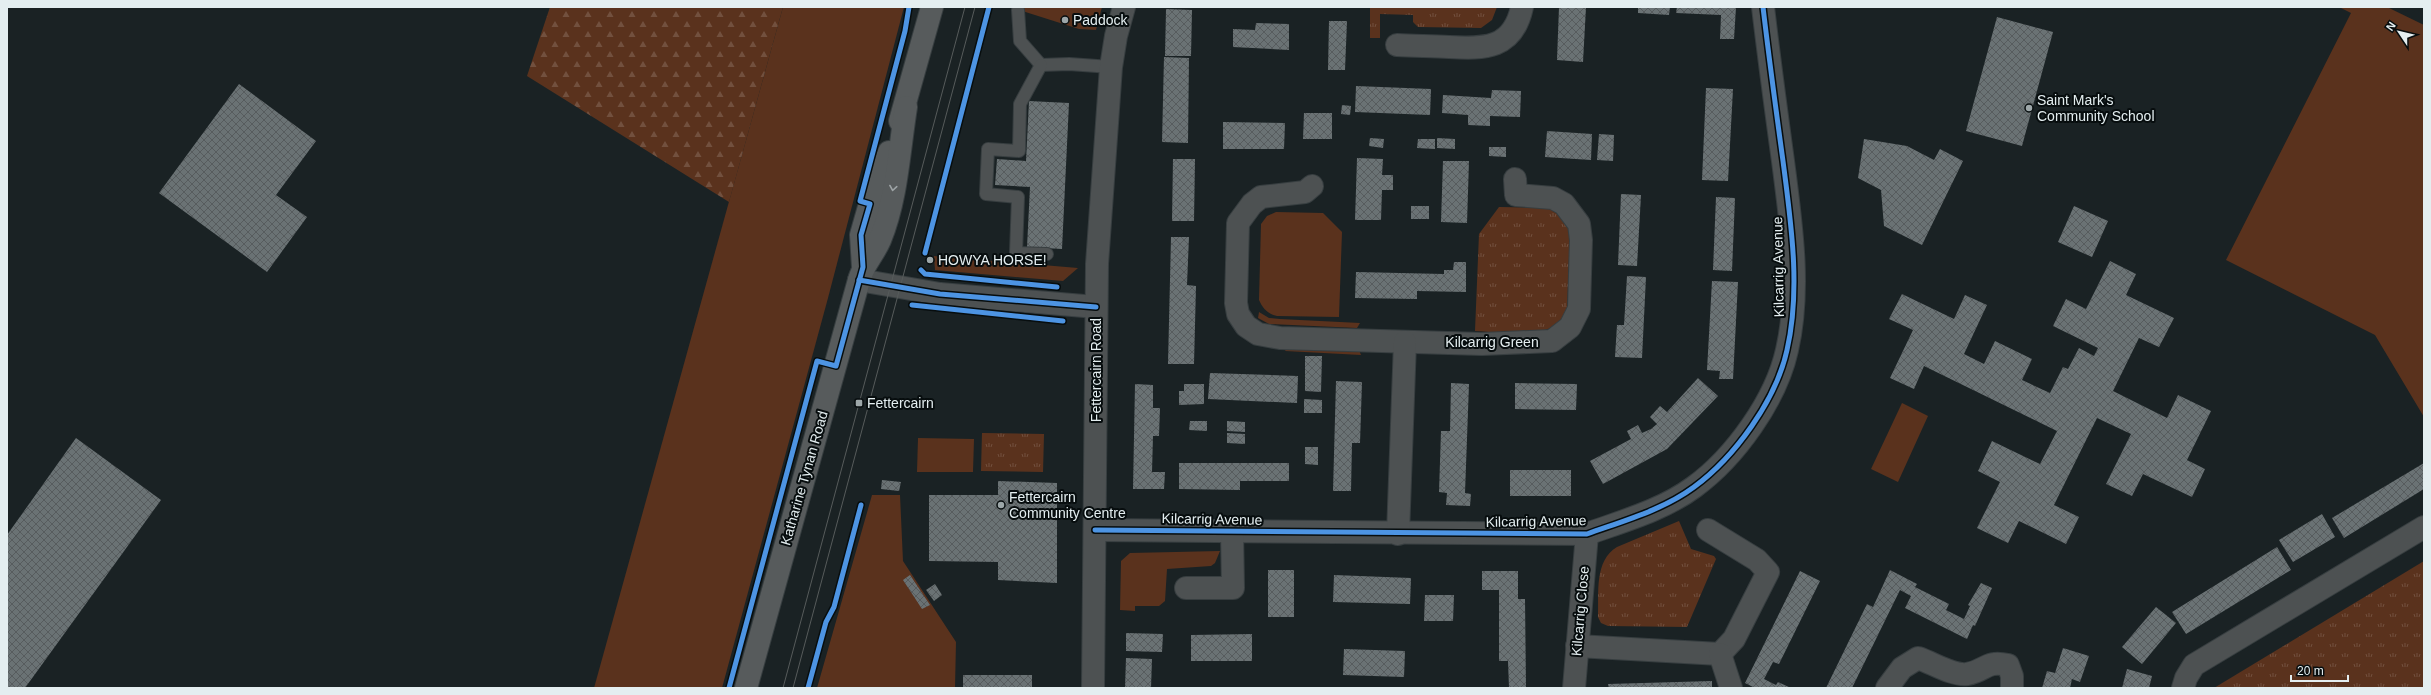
<svg xmlns="http://www.w3.org/2000/svg" width="2431" height="695" font-family="Arial,sans-serif">
  <style>
    .green { fill: #5a321d }
    .forest { fill: url(#forest-firs) }
    .park { fill: url(#park-tufts) }
    .building { fill: url(#building-cross-hatch) }
    .lines { fill: none; stroke-linecap: round; stroke-linejoin: round }
    .service-casing { stroke: #373e40; stroke-width: 14 }
    .minor-casing { stroke: #373e40; stroke-width: 24 }
    .tertiary-casing { stroke: #373e40; stroke-width: 24 }
    .secondary-casing { stroke: #373e40; stroke-width: 24 }
    .service { stroke: #4d5152; stroke-width: 12 }
    .minor { stroke: #4d5152; stroke-width: 22 }
    .tertiary { stroke: #4d5152; stroke-width: 22 }
    .secondary { stroke: #575b5c; stroke-width: 22 }
    .tram { stroke: #565b5b; stroke-width: 1 }
    .cycleway-casing { stroke: #070d0e; stroke-width: 8 }
    .cycleway { stroke: #4d94e3; stroke-width: 5 }
    .oneway { stroke: #9ea4a6 }
    .poi-dot { fill: #9da7a9; stroke: #070d0e; stroke-width: 1.5 }
    .labels { text-anchor: middle; stroke-width: 4; stroke-linejoin: round; paint-order: stroke }
    .poi-label { font-size: 14px; fill: #e4eef0; stroke: #070d0e; text-anchor: start }
    .street-label { font-size: 14px; fill: #e4eef0; stroke: #070d0e }
  </style>
  <defs>
    <pattern id="forest-firs" width="22" height="20" patternUnits="userSpaceOnUse"><rect width="22" height="20" fill="#5a321d"/><path d="M5 1l3.5 6h-7zM16 11l3.5 6h-7z" fill="#72503e"/></pattern>
    <pattern id="park-tufts" width="24" height="20" patternUnits="userSpaceOnUse"><rect width="24" height="20" fill="#5a321d"/><path d="M3 7l-1-3M5 7V3M7 7l1-3M15 17l-1-3M17 17v-4M19 17l1-3" fill="none" stroke="#72503e"/></pattern>
    <pattern id="building-cross-hatch" width="8" height="8" patternUnits="userSpaceOnUse"><rect width="8" height="8" fill="#6a7274"/><path d="M0 0l8 8M0 8l8-8" fill="none" stroke="#575c5e"/></pattern>
  </defs>
  <rect width="100%" height="100%" fill="#1a2224"/>
  <g class="green">
    <path d="M783,7H904L828,298L722,688H594Z"/>
    <path d="M1010,7H1102L1096,30L1079,29Z"/>
    <path d="M2339,7H2387L2424,25V417L2375,335L2226,260L2351,13Z"/>
    <path d="M1276,212L1323,213L1342,232L1339,317L1277,316C1268,314 1263,309 1259,300L1261,224L1267,216Z"/>
    <path d="M934,256L1078,268L1063,281L935,270Z"/>
    <path d="M1259,312L1269,318L1280,319L1360,323L1357,328L1269,324L1258,318Z"/>
    <path d="M1288,346L1359,350L1361,355L1285,351Z"/>
    <path d="M1902,403L1928,416L1898,482L1871,469Z"/>
    <path d="M918,438L974,439L973,472H917Z"/>
    <path d="M872,495H900L903,561L956,642L955,688H817Z"/>
    <path d="M1220,551L1215,563L1211,566L1167,569L1165,601L1159,606H1135V611L1120,610L1121,561L1130,553Z"/>
  </g>
  <path class="forest" d="M550,7H783L729,202L527,76Z"/>
  <g class="park">
    <path d="M1370,7H1497L1492,20L1481,28L1418,27L1413,22V15L1380,14V38H1370Z"/>
    <path d="M1499,207L1550,208C1560,213 1566,222 1570,232L1567,311C1557,342 1501,332 1475,331L1479,234Z"/>
    <path d="M982,433L1044,434L1043,472L981,471Z"/>
    <path d="M1679,521L1691,549L1714,556L1716,559L1687,627L1608,626L1601,623L1598,617C1599,593 1594,561 1617,547Z"/>
    <path d="M2424,561V688H2214Z"/>
  </g>
  <g class="building">
    <path d="M1559,7H1586L1583,62L1557,60Z"/>
    <path d="M1638,7H1670L1669,15L1638,13Z"/>
    <path d="M1677,7H1736L1734,39H1720L1721,15L1676,13Z"/>
    <path d="M1166,9L1192,10L1191,56H1165Z"/>
    <path d="M1997,17L2053,32L2022,146L1966,131Z"/>
    <path d="M1329,21H1347L1345,70H1328Z"/>
    <path d="M1256,23L1289,24V50L1233,47V29L1255,30Z"/>
    <path d="M1164,57L1189,58L1188,143L1162,142Z"/>
    <path d="M239,84L316,141L276,195L307,217L267,272L159,193Z"/>
    <path d="M1356,86L1431,89L1430,115L1355,112Z"/>
    <path d="M1706,88L1733,89L1728,181L1702,180Z"/>
    <path d="M1492,90L1521,91L1520,117L1490,116V126L1468,125V115L1442,113L1443,95L1491,98Z"/>
    <path d="M1029,101L1069,103L1062,249L1027,247L1030,187L995,185L997,159L1026,161Z"/>
    <path d="M1342,105L1351,106L1350,115L1341,114Z"/>
    <path d="M1304,113H1332V139H1303Z"/>
    <path d="M1223,122L1285,123L1284,149H1223Z"/>
    <path d="M1547,131L1592,134L1591,160L1545,157Z"/>
    <path d="M1599,134L1614,135L1613,161L1597,160Z"/>
    <path d="M1370,138L1384,139L1383,148L1369,146Z"/>
    <path d="M1437,138L1455,139V149L1437,148Z"/>
    <path d="M1418,139H1435V149L1417,148Z"/>
    <path d="M1864,139L1907,146L1934,160L1940,149L1963,161L1922,245L1884,226L1881,190L1858,178Z"/>
    <path d="M1489,147H1506V157L1489,156Z"/>
    <path d="M1357,158L1383,159L1382,175H1393V190H1382L1381,220H1355Z"/>
    <path d="M1173,159H1195L1194,221H1172Z"/>
    <path d="M1443,161H1469L1467,223L1441,222Z"/>
    <path d="M1621,194L1641,195L1637,266L1618,265Z"/>
    <path d="M1716,197L1735,198L1732,271L1713,270Z"/>
    <rect x="1411" y="206" width="18" height="13"/>
    <path d="M2074,206L2108,221L2092,257L2058,242Z"/>
    <path d="M1171,237H1189L1187,285L1196,286L1194,364H1168Z"/>
    <path d="M2110,261L2136,274L2126,295L2174,318L2159,347L2139,338L2113,391L2167,418L2178,395L2211,411L2187,460L2205,469L2192,497L2143,474L2132,496L2106,484L2131,434L2097,418L2054,505L2079,517L2066,544L2019,521L2008,543L1977,528L2000,482L1978,471L1992,441L2040,464L2057,431L1924,366L1914,389L1890,378L1913,330L1889,319L1902,294L1954,319L1965,295L1987,305L1964,354L1984,364L1995,341L2032,359L2022,380L2050,393L2063,367L2068,369L2079,348L2094,356L2098,348L2053,326L2066,299L2086,309Z"/>
    <path d="M1454,262H1466V292L1417,291V299L1355,298L1356,272L1444,274V270H1453Z"/>
    <path d="M1627,276L1646,277L1642,358L1615,357L1617,325H1624Z"/>
    <path d="M1712,281L1738,282L1733,379H1719L1720,371L1707,370Z"/>
    <path d="M1305,356H1322L1321,392L1305,391Z"/>
    <path d="M1210,373L1298,376L1297,403L1208,399Z"/>
    <path d="M1698,378L1718,396L1667,449L1603,484L1590,461L1631,439L1627,431L1638,425L1642,433L1651,429L1657,424L1650,417L1660,406L1667,412Z"/>
    <path d="M1336,381L1362,382L1360,443H1352L1351,491H1333Z"/>
    <path d="M1451,383L1469,384L1465,493L1471,494L1470,506L1446,505L1447,493L1439,492L1441,431H1450Z"/>
    <path d="M1515,383L1577,384L1576,410L1515,409Z"/>
    <path d="M1135,384L1153,385V408H1160L1159,436H1153L1152,472H1165L1164,489H1133Z"/>
    <path d="M1184,384H1204V404L1179,405V391H1184Z"/>
    <path d="M1304,399L1322,400V413H1304Z"/>
    <path d="M1190,421H1207V431L1189,430Z"/>
    <path d="M1227,421L1245,422V432L1227,431Z"/>
    <path d="M1227,433L1245,434V444L1227,443Z"/>
    <path d="M76,438L161,500L25,688H7V535Z"/>
    <path d="M1305,447H1318V465L1305,464Z"/>
    <path d="M1179,463H1289V481H1240V490L1179,489Z"/>
    <path d="M2424,463V489L2344,538L2332,518Z"/>
    <rect x="1510" y="470" width="61" height="26"/>
    <path d="M882,480L901,482L899,491L881,489Z"/>
    <path d="M998,481L1057,483V583L998,580V562L929,561V495H998Z"/>
    <path d="M2322,514L2335,537L2293,562L2279,540Z"/>
    <path d="M2277,547L2291,570L2186,634L2172,612Z"/>
    <rect x="1268" y="570" width="26" height="47"/>
    <path d="M1890,570L1917,584L1915,587L1949,604L1946,610L1964,619L1970,606L1968,605L1981,583L1992,588L1975,626L1973,625L1967,639L1905,608L1911,596L1900,590L1852,688H1826L1867,604L1873,607Z"/>
    <path d="M1482,571H1518V599H1525L1526,688H1509L1508,661H1499V590H1482Z"/>
    <path d="M1800,571L1820,581L1779,664L1773,662L1764,679L1776,685L1778,682L1791,688H1755L1745,683Z"/>
    <path d="M910,575L930,605L922,609L903,580Z"/>
    <path d="M1334,575L1411,578L1410,604L1333,602Z"/>
    <path d="M935,584L942,595L934,601L926,590Z"/>
    <path d="M1425,595H1454L1453,621H1424Z"/>
    <path d="M2156,607L2176,623L2142,664L2122,647Z"/>
    <path d="M1126,633L1163,634L1162,652L1126,651Z"/>
    <path d="M1252,634V661H1191V635Z"/>
    <path d="M2063,648L2089,656L2080,682L2072,679L2070,688H2042L2047,671L2055,673Z"/>
    <path d="M1344,649L1405,651L1404,677L1343,675Z"/>
    <path d="M1126,658L1152,659L1151,688H1125Z"/>
    <path d="M2127,669L2152,676L2149,688H2122Z"/>
    <rect x="963" y="675" width="69" height="13"/>
    <path d="M1712,681V688H1609L1608,684Z"/>
  </g>
  <g class="lines">
    <g class="service-casing">
      <g id="service">
        <path d="M1018,10L1020,41L1041,65L1069,64L1111,67"/>
        <path d="M1041,65L1020,104L1019,151L988,149L986,194L1018,197L1016,253L1047,254"/>
      </g>
    </g>
    <g class="minor-casing">
      <g id="minor">
        <path d="M1397,45C1414,46 1432,46 1449,47C1485,49 1513,49 1522,7"/>
        <path d="M1312,186L1305,192L1261,197L1252,204L1238,223L1236,303L1238,314L1246,326L1258,334L1280,338L1482,344L1552,341L1570,327L1579,309L1581,240L1579,224L1564,204L1553,198L1516,195L1515,179"/>
        <path d="M1095,530L1587,534C1623,521 1663,510 1694,487C1735,457 1776,400 1787,350C1801,289 1791,223 1783,161C1776,110 1769,58 1763,7"/>
        <path d="M1398,534L1405,342"/>
        <path d="M1186,588H1233L1232,531"/>
        <path d="M1577,646L1720,654L1734,639L1768,572L1757,560L1708,530"/>
        <path d="M1720,654L1731,688"/>
        <path d="M1574,688L1587,534"/>
        <path d="M1887,688L1902,668L1918,658C1933,663 1953,676 1967,674C1986,671 1985,660 2008,665L2012,676V688"/>
        <path d="M2183,688L2186,678L2194,665L2424,527"/>
      </g>
    </g>
    <g class="tertiary-casing">
      <g id="tertiary">
        <path d="M859,280L940,294L1096,307"/>
        <path d="M1093,688L1097,264L1111,67L1116,36L1124,7"/>
      </g>
    </g>
    <g class="secondary-casing">
      <g id="secondary">
        <path d="M900,121L932,7"/>
        <path d="M863,267L861,235L871,200L889,152"/>
        <path d="M746,688L859,280C863,265 874,254 880,240C897,199 899,151 906,107"/>
      </g>
    </g>
    <use href="#service" class="service"/>
    <use href="#minor" class="minor"/>
    <use href="#tertiary" class="tertiary"/>
    <use href="#secondary" class="secondary"/>
    <g class="tram">
      <path d="M783,688L965,7"/>
      <path d="M793,688L975,7"/>
    </g>
    <g class="cycleway-casing">
      <g id="cycleway">
        <path d="M925,253L989,7"/>
        <path d="M921,270L925,274L1057,287"/>
        <path d="M859,280L940,294L1096,307"/>
        <path d="M912,305L1063,321"/>
        <path d="M1095,530L1587,534C1623,521 1663,510 1694,487C1735,457 1776,400 1787,350C1801,289 1791,223 1783,161C1776,110 1769,58 1763,7"/>
        <path d="M729,688L817,361L836,366L863,267L861,235L870,204L860,201L905,31L909,7"/>
        <path d="M808,688L826,622L834,607L861,505"/>
      </g>
    </g>
    <use href="#cycleway" class="cycleway"/>
  </g>
  <defs><path id="oneway-chevron" d="M-2-3.5L2.5 0L-2 3.5" fill="none" stroke-width="1.6" stroke-linecap="round" stroke-linejoin="round"/></defs>
  <use class="oneway" href="#oneway-chevron" transform="translate(893 188) rotate(99)"/>
  <g class="poi-dot">
    <circle cx="1065" cy="20" r="4"/>
    <circle cx="2029" cy="108" r="4"/>
    <circle cx="930" cy="260" r="4"/>
    <rect x="855" y="399" width="8" height="8" rx="2"/>
    <circle cx="1001" cy="505" r="4"/>
  </g>
  <g class="labels">
    <g class="poi-label">
      <text x="1073" y="25">Paddock</text>
      <text x="2037" y="105">Saint Mark's<tspan x="2037" dy="16">Community School</tspan></text>
      <text x="938" y="265">HOWYA HORSE!</text>
      <text x="867" y="408">Fettercairn</text>
      <text x="1009" y="502">Fettercairn<tspan x="1009" dy="16">Community Centre</tspan></text>
    </g>
    <g class="street-label">
      <text transform="translate(1778 267) rotate(-91)" y="5">Kilcarrig Avenue</text>
      <text x="1492" y="347">Kilcarrig Green</text>
      <text transform="translate(1096 370) rotate(-90)" y="5">Fettercairn Road</text>
      <text transform="translate(804 478) rotate(-74)" y="5">Katharine Tynan Road</text>
      <text transform="translate(1212 519) rotate(1)" y="5">Kilcarrig Avenue</text>
      <text transform="translate(1536 521) rotate(-1)" y="5">Kilcarrig Avenue</text>
      <text transform="translate(1580 611) rotate(-85)" y="5">Kilcarrig Close</text>
    </g>
  </g>
  <rect width="2431" height="695" fill="none" stroke="#e4eef0" stroke-width="16"/>
  <g transform="translate(2399 32) rotate(305)" stroke="#070d0e" stroke-width="3" paint-order="stroke">
  <path d="M0-3L7 15L0 10L-7 15Z" fill="#e4eef0"/>
  <text y="-6" font-size="11" font-weight="bold" text-anchor="middle" fill="#e4eef0">N</text>
  </g>
  <path d="M2291 675v6h57v-6" fill="none" stroke="#e4eef0" stroke-width="2"/>
  <text x="2297" y="675" font-size="12" fill="#e4eef0" stroke="#070d0e" stroke-width="3" paint-order="stroke">20 m</text>
</svg>
